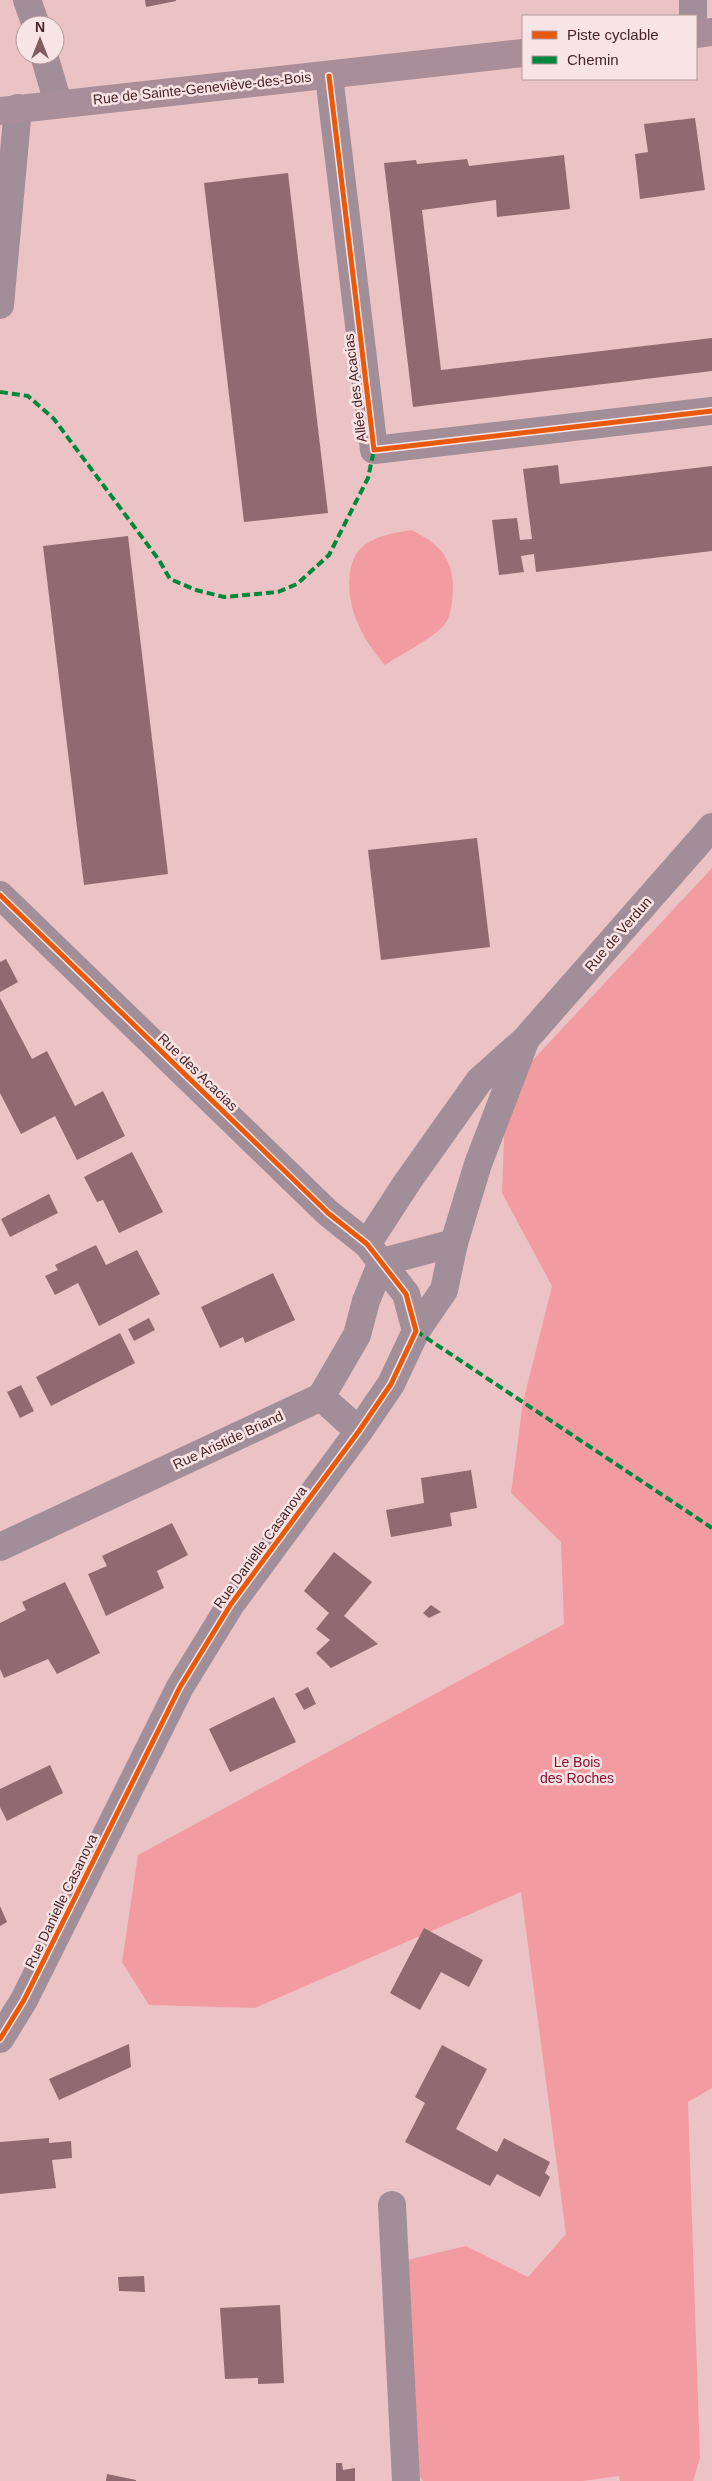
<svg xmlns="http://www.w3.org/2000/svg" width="712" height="2481" font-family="Arial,sans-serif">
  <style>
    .green { fill: #f29ca2 }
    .building { fill: #906a6f }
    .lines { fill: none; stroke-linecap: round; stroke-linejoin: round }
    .minor { stroke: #a18e99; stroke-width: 28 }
    .major { stroke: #a98d99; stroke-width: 28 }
    .quiet { stroke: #00873e; stroke-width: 4; stroke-dasharray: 8 4; stroke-linecap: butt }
    .cycleway-casing { stroke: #f9e4e5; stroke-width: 8 }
    .cycleway { stroke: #e8590c; stroke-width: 5 }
    .labels { text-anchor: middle; stroke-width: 5; stroke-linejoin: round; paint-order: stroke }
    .street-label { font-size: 14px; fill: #492527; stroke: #f9e4e5 }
    .park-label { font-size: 14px; fill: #8a0e2a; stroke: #f9e4e5 }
  </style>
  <rect width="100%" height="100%" fill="#ecc3c4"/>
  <g class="green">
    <path d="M411,530C444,545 457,565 452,602C451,609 449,619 445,624C434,638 401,654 385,665C363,640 345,607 350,573C351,565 354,555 360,549C373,536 394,533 411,530Z"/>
    <path d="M712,868V2088L688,2102L700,2458L693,2481H620L619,2476L583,2481H423L415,2470L403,2261L466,2246L528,2277L566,2234L521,1892L255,2008L149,2005L122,1962L138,1855L564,1624L561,1542L511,1493L523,1402L552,1286L502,1193L505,1111L531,1062Z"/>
  </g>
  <g class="building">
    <path d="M145,0H176V1L146,7Z"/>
    <path d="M695,118L705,190L640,199L635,154L648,152L644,124Z"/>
    <path d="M564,155L570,209L497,217L496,200L422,210L441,370L712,338V371L413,407L384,163L416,160L417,164L467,159L469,166Z"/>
    <path d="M288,173L328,513L244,522L204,183Z"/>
    <path d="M558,465L560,484L712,466V551L536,572L534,554L521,556L524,572L499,575L492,520L517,518L520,540L532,539L523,469Z"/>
    <path d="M128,536L168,874L84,885L43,546Z"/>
    <path d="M477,838L490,947L381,960L368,850Z"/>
    <path d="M6,959L18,982L0,992V962Z"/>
    <path d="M0,998L32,1059L47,1051L75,1106L103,1091L125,1136L77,1160L55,1116L21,1134L0,1093Z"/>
    <path d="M132,1152L163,1212L119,1233L103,1200L97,1202L84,1177Z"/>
    <path d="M49,1194L58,1213L10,1237L1,1219Z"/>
    <path d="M96,1245L106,1265L137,1250L160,1294L99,1326L78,1283L55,1295L45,1276L58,1270L55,1265Z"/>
    <path d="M273,1273L295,1320L245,1343L243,1337L220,1348L201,1307Z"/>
    <path d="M149,1318L155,1330L134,1341L128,1329Z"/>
    <path d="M120,1333L135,1363L51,1406L36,1377Z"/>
    <path d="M21,1385L34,1411L20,1418L7,1392Z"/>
    <path d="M471,1470L477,1508L450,1513L452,1526L391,1537L386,1510L424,1503L421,1478Z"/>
    <path d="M172,1523L188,1555L157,1571L164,1588L106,1616L88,1574L107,1566L102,1556Z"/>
    <path d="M334,1552L372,1582L344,1616L378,1644L331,1668L316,1653L330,1640L316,1629L329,1613L304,1591Z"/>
    <path d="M65,1582L100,1653L57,1674L48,1659L4,1678L0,1669V1623L26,1610L22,1602Z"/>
    <path d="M431,1605L441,1612L429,1618L423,1613Z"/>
    <path d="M308,1687L316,1704L304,1710L295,1694Z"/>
    <path d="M274,1697L296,1742L230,1772L209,1729Z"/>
    <path d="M50,1765L63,1793L7,1821L0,1807V1789Z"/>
    <path d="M0,1906L7,1922L0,1926Z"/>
    <path d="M424,1928L483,1960L469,1987L441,1972L420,2010L390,1993Z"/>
    <path d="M129,2044L131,2067L59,2100L49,2079Z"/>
    <path d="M442,2045L487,2069L456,2129L497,2152L504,2138L550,2162L545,2173L550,2177L540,2197L497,2174L490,2186L405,2142L425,2103L415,2097Z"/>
    <path d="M49,2138V2143L71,2141L72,2158L52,2160L56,2188L0,2194V2142Z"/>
    <path d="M144,2276L145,2292L119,2291L118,2277Z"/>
    <path d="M280,2305L284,2383L258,2384V2378L225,2379L220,2308Z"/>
    <path d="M336,2463H342L343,2470L355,2468V2481H336Z"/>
    <path d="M107,2474L136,2480V2481H106Z"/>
  </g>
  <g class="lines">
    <g class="minor">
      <path d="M27,0L36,25"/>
      <path d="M693,0V16"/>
      <path d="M44,55L58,103"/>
      <path d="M329,76L374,450L712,411"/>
      <path d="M0,305L18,108"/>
      <path d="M0,895L328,1213L367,1244L406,1294L416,1331L391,1384L359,1431L231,1604L180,1687L24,2000L0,2039"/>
      <path d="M367,1244L408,1181L479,1081L525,1040L712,827"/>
      <path d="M382,1262L454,1243L478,1164L524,1044"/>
      <path d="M416,1331L444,1290L454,1243"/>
      <path d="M321,1397L359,1431"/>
      <path d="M0,1547L321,1397L357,1335L366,1301L382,1262"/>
      <path d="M392,2205L406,2481"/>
    </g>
    <g class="major">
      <path d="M696,34L712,32"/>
      <path d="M0,111L523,53"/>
    </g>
    <g class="quiet">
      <path d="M0,392L28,396L54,419L159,560L170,579L196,590L224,597L278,592L297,584L329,555L368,478L374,450"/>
      <path d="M416,1331L712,1528"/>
    </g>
    <g class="cycleway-casing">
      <g id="cycleway">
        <path d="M329,76L374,450L712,411"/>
        <path d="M0,895L328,1213L367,1244L406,1294L416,1331L391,1384L359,1431L231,1604L180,1687L24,2000L0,2039"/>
      </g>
    </g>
    <use href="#cycleway" class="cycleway"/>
  </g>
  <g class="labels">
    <g class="street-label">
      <text transform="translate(202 88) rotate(-6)" y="5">Rue de Sainte-Geneviève-des-Bois</text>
      <text transform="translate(355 388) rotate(-97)" y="5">Allée des Acacias</text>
      <text transform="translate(618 934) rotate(-49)" y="5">Rue de Verdun</text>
      <text transform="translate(198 1072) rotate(44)" y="5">Rue des Acacias</text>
      <text transform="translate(228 1440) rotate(-25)" y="5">Rue Aristide Briand</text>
      <text transform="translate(260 1547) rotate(-54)" y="5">Rue Danielle Casanova</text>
      <text transform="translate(61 1901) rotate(-64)" y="5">Rue Danielle Casanova</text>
    </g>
    <g class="park-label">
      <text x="577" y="1767">Le Bois<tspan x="577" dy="16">des Roches</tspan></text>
    </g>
  </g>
  <rect x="522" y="15" width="175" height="65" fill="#f9e4e5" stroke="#b39899"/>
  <rect x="532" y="31" width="25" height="8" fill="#e8590c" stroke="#b39899"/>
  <text x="567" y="40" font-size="15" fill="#492527">Piste cyclable</text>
  <rect x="532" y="56" width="25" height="8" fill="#00873e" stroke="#b39899"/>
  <text x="567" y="65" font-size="15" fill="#492527">Chemin</text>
  <g transform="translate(40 40)"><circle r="24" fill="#f9e4e5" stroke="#b39899"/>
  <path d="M0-4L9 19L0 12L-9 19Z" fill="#825c5e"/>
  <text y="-8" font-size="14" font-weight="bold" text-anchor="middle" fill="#492527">N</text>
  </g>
</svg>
